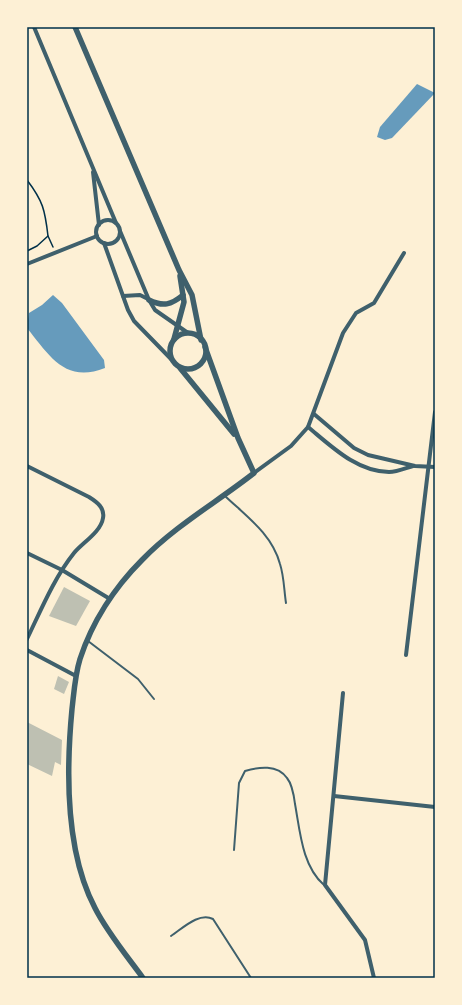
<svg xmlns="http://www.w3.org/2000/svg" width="462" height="1005" font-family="Manrope,sans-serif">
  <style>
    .water { fill: #669bbc }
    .building { fill: #bec0b2 }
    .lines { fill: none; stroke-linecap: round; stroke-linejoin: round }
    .path { stroke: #003049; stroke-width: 1.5 }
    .service { stroke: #3f606c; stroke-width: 2 }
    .minor { stroke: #3f606c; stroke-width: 4 }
    .tertiary { stroke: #3f606c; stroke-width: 5.5 }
    .neatline { fill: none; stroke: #003049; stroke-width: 1.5 }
  </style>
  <rect width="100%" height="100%" fill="#fdf0d5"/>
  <g class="water">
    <path d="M417,84L435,93L392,138L385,140L377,137L380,127Z"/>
    <path d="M53,295L62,303L104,360L105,368C65,384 49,355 27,328L29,313L42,305Z"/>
  </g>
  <g class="building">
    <path d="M64,587L90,601L76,626L49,616Z"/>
    <path d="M58,676L69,682L64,694L54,689Z"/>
    <path d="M27,722L62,740L61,765L55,762L52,776L27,764Z"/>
  </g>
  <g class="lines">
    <g class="path">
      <path d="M27,180C43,201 45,210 48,236L37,246L27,251"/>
      <path d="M48,236L53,247"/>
    </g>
    <g class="service">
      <path d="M225,496C246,516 272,534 280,564C284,576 284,590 286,603"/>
      <path d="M88,641L138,679L154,699"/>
      <path d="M234,850L239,783L245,771C259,767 277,764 287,778C292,784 294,796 295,804C300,831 302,866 324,885"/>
      <path d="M171,936C183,928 199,912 213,919L251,978"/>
    </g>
    <g class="minor">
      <path d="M34,27L116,223"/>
      <path d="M93,172L99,225"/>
      <circle cx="108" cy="232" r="12"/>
      <path d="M120,231L149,300L155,310L188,333"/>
      <path d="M104,243L128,310L134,321L171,359"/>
      <path d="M27,264L97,236"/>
      <path d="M123,296L140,295L148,299"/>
      <path d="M314,414L354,448L368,455L415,466L435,467"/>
      <path d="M308,427C331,446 357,472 389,472C397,472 406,468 413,466"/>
      <path d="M27,466L89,497C97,502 105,508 103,518C101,532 82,543 74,553C54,578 41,610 27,639"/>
      <path d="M254,473L291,446L308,427L343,333L356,313L374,303L404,253"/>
      <path d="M27,553L62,570L110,599"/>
      <path d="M27,650L76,676"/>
      <path d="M406,655L435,412"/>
      <path d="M343,693L325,885L365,940L374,978"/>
      <path d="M334,796L435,807"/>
    </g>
    <g class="tertiary">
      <path d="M75,27L179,270L192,295L201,340"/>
      <path d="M149,300C163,307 171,305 183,295"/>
      <circle cx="188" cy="351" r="18"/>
      <path d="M174,339L184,302L180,276"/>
      <path d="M180,368L234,434"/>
      <path d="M143,978C127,956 107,932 95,908C65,851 66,772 72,709C74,692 75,675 80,659C92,622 115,587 142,560C175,526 217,502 254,473L238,438L205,347"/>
    </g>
  </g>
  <rect width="462" height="1005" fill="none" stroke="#fdf0d5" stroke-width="56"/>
  <rect x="28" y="28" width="406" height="949" class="neatline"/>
</svg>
